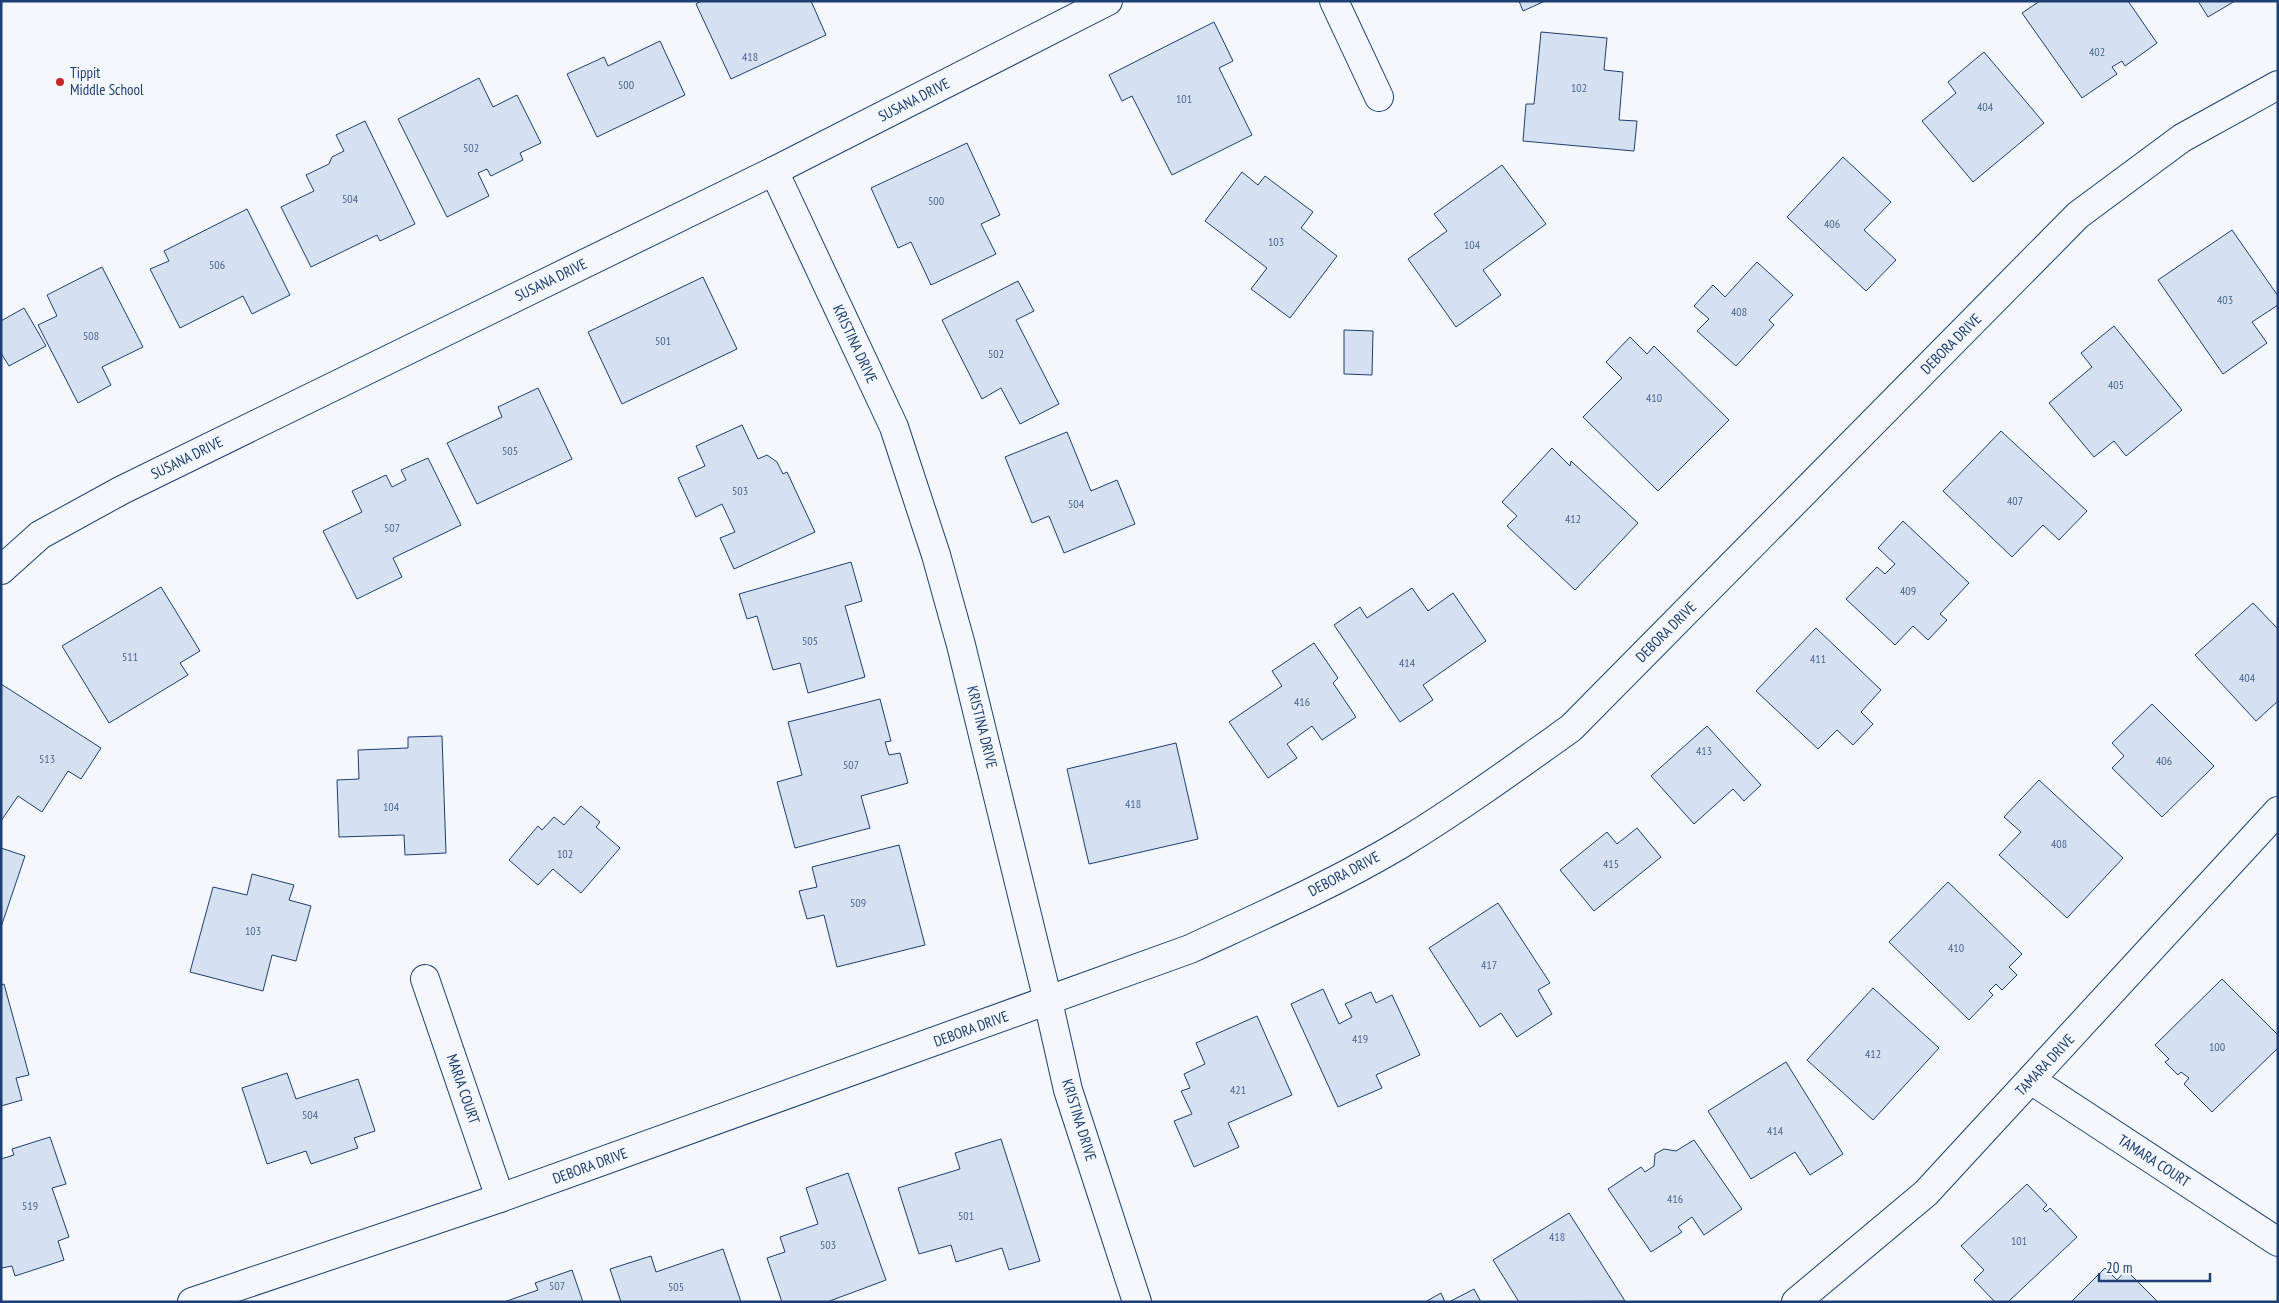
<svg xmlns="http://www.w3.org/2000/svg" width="2279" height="1303" font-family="'PT Sans Narrow',sans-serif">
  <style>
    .building { fill: #d5e0f0; stroke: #1d3f73 }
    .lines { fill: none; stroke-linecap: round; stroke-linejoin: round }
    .minor-casing { stroke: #1d3f73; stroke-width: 30 }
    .minor { stroke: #f4f7fb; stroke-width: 28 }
    .poi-dot { fill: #c62828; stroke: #f4f7fb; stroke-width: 2 }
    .labels { text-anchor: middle; stroke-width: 4; stroke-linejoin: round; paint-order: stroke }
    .number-label { font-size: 12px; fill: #4b6792 }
    .poi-label { font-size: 15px; fill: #1d3f73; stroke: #f4f7fb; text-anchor: start }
    .street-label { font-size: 15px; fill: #1d3f73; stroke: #f4f7fb }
  </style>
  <rect width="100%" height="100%" fill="#f4f7fb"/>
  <g class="building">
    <path d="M701,1H811L826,35L731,79L696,4Z"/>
    <path d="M1519,1H1545L1523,11Z"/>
    <path d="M2040,1H2128L2157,43L2125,66L2122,61L2112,67L2117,74L2082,98L2022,13Z"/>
    <path d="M2198,1H2235L2208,17Z"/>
    <path d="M1214,22L1233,61L1219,68L1252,135L1172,175L1132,96L1122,101L1109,75Z"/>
    <path d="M1541,32L1607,38L1604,70L1623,72L1619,120L1637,121L1634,151L1523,141L1526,104H1534Z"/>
    <path d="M660,41L685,95L597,137L567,74L604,57L608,66Z"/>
    <path d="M1984,52L2044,123L1973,182L1922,121L1956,93L1948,82Z"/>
    <path d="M479,78L493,107L517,95L541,143L520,153L523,160L491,176L487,169L478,173L489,196L447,217L398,119Z"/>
    <path d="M365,121L415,224L380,241L377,235L311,267L281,207L314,191L306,175L329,164L332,157L344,151L336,135Z"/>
    <path d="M967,143L1000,215L981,224L996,254L931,285L911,242L898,248L871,188Z"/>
    <path d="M1843,157L1891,202L1864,230L1896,260L1866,291L1787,217Z"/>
    <path d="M1502,165L1546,224L1483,270L1501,295L1456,327L1408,259L1447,231L1434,214Z"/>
    <path d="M1242,172L1258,185L1265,176L1313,212L1301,228L1337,256L1290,318L1251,289L1267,268L1205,221Z"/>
    <path d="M247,209L290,295L252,314L243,296L180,328L150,269L169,261L164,251Z"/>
    <path d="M2232,230L2278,296V305L2252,322L2267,343L2223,374L2158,280Z"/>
    <path d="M1757,262L1793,295L1769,320L1774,325L1736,366L1697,331L1709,319L1694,306L1713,285L1725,297Z"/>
    <path d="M102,267L143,347L102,367L111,385L78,403L38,325L57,316L47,295Z"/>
    <path d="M703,277L737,349L622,404L588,332Z"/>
    <path d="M1018,281L1034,311L1016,320L1059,404L1020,424L1001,388L982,399L942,320Z"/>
    <path d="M24,308L46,346L9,366L1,353V321Z"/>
    <path d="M2114,326L2182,410L2126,456L2114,441L2094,457L2049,403L2092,367L2081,353Z"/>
    <path d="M1344,330L1373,331L1372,375L1344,374Z"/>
    <path d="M1630,337L1647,354L1654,346L1729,420L1658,491L1583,417L1622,378L1606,362Z"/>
    <path d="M538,388L572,459L477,504L447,443L502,417L498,407Z"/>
    <path d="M742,425L758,459L767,455L777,462L783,474L787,472L815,532L734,569L720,538L735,532L722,504L696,517L678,478L705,466L696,446Z"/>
    <path d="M2001,431L2087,511L2059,540L2043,525L2012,557L1943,491Z"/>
    <path d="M1067,432L1091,491L1117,480L1135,524L1064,553L1049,516L1032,523L1005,457Z"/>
    <path d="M1552,448L1570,466L1571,461L1638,523L1575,590L1507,526L1517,516L1502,502Z"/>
    <path d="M428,458L461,525L393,558L402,577L357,599L323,531L362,512L352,491L386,475L392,487L406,480L401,470Z"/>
    <path d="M1903,521L1969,583L1940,614L1947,620L1928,640L1913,626L1895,645L1846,599L1877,567L1885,574L1895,564L1878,548Z"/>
    <path d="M851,562L862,601L845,606L865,677L808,693L800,663L773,670L757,616L747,619L739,594Z"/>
    <path d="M161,587L200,651L180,663L188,675L109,723L62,646Z"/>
    <path d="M1412,588L1428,611L1453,593L1486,641L1423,685L1433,700L1400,722L1334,625L1360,607L1367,618Z"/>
    <path d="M2253,603L2278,629V701L2256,721L2195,655Z"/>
    <path d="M1816,628L1881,690L1861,712L1873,724L1853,745L1837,730L1818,749L1756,691Z"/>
    <path d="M1314,643L1338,678L1333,683L1356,717L1322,740L1312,726L1287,744L1297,758L1268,778L1229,722L1282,686L1272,671Z"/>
    <path d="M1,684L101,748L81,779L68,771L42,812L18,796L1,821Z"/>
    <path d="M880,699L891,741L885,742L889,755L900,753L908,783L861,796L870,828L795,848L777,782L802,775L788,722Z"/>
    <path d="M2152,704L2214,766L2162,817L2112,768L2124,756L2112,743Z"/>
    <path d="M1707,726L1761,785L1744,801L1733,789L1694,824L1651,776Z"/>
    <path d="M442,736L446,853L405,855L404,835L339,837L337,780L359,779L358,750L408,748V737Z"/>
    <path d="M1176,743L1198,839L1089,864L1067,769Z"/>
    <path d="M2039,780L2123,858L2067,918L1999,855L2021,832L2004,817Z"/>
    <path d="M581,806L600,822L596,827L620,848L581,893L553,869L538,885L509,860L538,826L542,830L554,817L564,825Z"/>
    <path d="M1637,828L1661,857L1594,911L1560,870L1607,832L1617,844Z"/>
    <path d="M899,845L925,945L837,967L824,915L807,919L799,891L817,887L812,867Z"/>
    <path d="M1,848L25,856L1,927Z"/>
    <path d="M252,874L294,885L289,900L311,906L296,961L272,955L263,991L190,972L213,887L247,895Z"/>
    <path d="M1948,882L2022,954L2009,967L2017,975L2002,990L1996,984L1989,991L1993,995L1969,1020L1889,942Z"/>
    <path d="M1498,903L1550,983L1538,990L1552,1014L1517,1037L1501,1013L1480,1027L1429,948Z"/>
    <path d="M2222,979L2278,1035V1048L2212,1112L2184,1084L2189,1078L2181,1072L2178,1075L2165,1062L2169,1059L2155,1045Z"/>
    <path d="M4,984L29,1075L16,1078L22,1100L1,1106V985Z"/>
    <path d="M1873,988L1939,1048L1873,1120L1807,1060Z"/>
    <path d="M1323,989L1339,1024L1352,1017L1345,1004L1371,992L1376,1003L1392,995L1420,1055L1376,1075L1382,1088L1338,1107L1291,1004Z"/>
    <path d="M1257,1016L1292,1095L1228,1123L1239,1147L1194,1167L1174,1121L1192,1114L1181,1091L1190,1088L1184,1074L1205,1064L1196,1043Z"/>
    <path d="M1786,1062L1843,1154L1810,1175L1795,1152L1751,1179L1708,1111Z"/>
    <path d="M287,1073L296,1099L358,1079L375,1131L354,1138L358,1148L311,1164L306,1151L267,1164L242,1088Z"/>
    <path d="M50,1137L66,1184L52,1188L69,1237L58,1241L64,1260L15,1276L12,1266L2,1268L1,1266V1159L14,1155L12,1149Z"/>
    <path d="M1001,1139L1040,1261L1009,1270L1002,1248L956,1262L951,1245L919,1254L898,1188L960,1169L955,1153Z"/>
    <path d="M1694,1140L1742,1209L1704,1235L1692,1217L1678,1227L1682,1232L1651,1252L1608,1189L1641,1167L1645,1172L1654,1166L1655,1154L1664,1149L1676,1151Z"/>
    <path d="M848,1173L886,1280L827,1302H782L767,1258L785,1252L780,1237L818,1224L806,1188Z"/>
    <path d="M2027,1184L2047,1205L2043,1209L2046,1212L2050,1208L2077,1237L2008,1302H1995L1974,1280L1984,1270L1961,1246Z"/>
    <path d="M1569,1213L1625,1301L1519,1302L1493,1260Z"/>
    <path d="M723,1249L741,1302H621L610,1269L651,1256L656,1272Z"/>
    <path d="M2105,1268L2117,1280L2126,1270L2158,1302H2071Z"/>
    <path d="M572,1270L583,1302H504L538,1290L535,1283Z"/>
    <path d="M1474,1289L1481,1302H1449Z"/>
    <path d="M1441,1293L1445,1302H1425Z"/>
  </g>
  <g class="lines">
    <g class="minor-casing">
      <g id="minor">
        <path d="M1334,1L1379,97"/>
        <path d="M774,171L894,427L936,555L961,645L1048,1001L1068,1090L1137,1302"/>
        <path d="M1,570L40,535L122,490L774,171L1108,1"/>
        <path d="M425,979L500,1198"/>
        <path d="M2031,1080L2278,1242"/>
        <path d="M192,1302L500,1198L1190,949C1261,916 1334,884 1401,844C1460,808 1515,768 1571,728L2078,215L2182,138L2278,85"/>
        <path d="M1796,1302L1926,1193L2278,811"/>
      </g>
    </g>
    <use href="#minor" class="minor"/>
  </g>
  <circle class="poi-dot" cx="60" cy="82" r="5"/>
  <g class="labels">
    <g class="number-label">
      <text x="2097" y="56">402</text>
      <text x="750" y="61">418</text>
      <text x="626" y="89">500</text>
      <text x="1579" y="92">102</text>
      <text x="1184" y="103">101</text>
      <text x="1985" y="111">404</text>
      <text x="471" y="152">502</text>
      <text x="350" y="203">504</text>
      <text x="936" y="205">500</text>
      <text x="1832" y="228">406</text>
      <text x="1276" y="246">103</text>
      <text x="1472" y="249">104</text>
      <text x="217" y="269">506</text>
      <text x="2225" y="304">403</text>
      <text x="1739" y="316">408</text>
      <text x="91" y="340">508</text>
      <text x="663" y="345">501</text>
      <text x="996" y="358">502</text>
      <text x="2116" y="389">405</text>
      <text x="1654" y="402">410</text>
      <text x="510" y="455">505</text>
      <text x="740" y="495">503</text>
      <text x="2015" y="505">407</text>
      <text x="1076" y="508">504</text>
      <text x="1573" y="523">412</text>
      <text x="392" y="532">507</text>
      <text x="1908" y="595">409</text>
      <text x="810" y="645">505</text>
      <text x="130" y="661">511</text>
      <text x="1818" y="663">411</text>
      <text x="1407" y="667">414</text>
      <text x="2247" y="682">404</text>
      <text x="1302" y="706">416</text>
      <text x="1704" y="755">413</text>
      <text x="47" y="763">513</text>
      <text x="2164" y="765">406</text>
      <text x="851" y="769">507</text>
      <text x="1133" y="808">418</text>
      <text x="391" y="811">104</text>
      <text x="2059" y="848">408</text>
      <text x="565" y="858">102</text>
      <text x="1611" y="868">415</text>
      <text x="858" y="907">509</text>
      <text x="253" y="935">103</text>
      <text x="1956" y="952">410</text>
      <text x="1489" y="969">417</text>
      <text x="1360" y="1043">419</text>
      <text x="2217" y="1051">100</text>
      <text x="1873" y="1058">412</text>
      <text x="1238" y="1094">421</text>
      <text x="310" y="1119">504</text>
      <text x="1775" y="1135">414</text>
      <text x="1675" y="1203">416</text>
      <text x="30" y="1210">519</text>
      <text x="966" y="1220">501</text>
      <text x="1557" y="1241">418</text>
      <text x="2019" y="1245">101</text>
      <text x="828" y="1249">503</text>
      <text x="557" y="1290">507</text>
      <text x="676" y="1291">505</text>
    </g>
    <g class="poi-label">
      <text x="70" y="78">Tippit<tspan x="70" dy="17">Middle School</tspan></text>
    </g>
    <g class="street-label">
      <text transform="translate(914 100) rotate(-27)" y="5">SUSANA DRIVE</text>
      <text transform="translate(551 280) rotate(-26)" y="5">SUSANA DRIVE</text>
      <text transform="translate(855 344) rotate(65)" y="5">KRISTINA DRIVE</text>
      <text transform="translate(1951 344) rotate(-45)" y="5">DEBORA DRIVE</text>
      <text transform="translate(187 458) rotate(-26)" y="5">SUSANA DRIVE</text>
      <text transform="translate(1666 632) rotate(-45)" y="5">DEBORA DRIVE</text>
      <text transform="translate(982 727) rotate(76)" y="5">KRISTINA DRIVE</text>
      <text transform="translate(1344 874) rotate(-28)" y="5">DEBORA DRIVE</text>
      <text transform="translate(971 1029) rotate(-20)" y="5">DEBORA DRIVE</text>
      <text transform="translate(2045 1065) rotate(-47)" y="5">TAMARA DRIVE</text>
      <text transform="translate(463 1089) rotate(71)" y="5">MARIA COURT</text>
      <text transform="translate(1079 1120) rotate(73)" y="5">KRISTINA DRIVE</text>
      <text transform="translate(2154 1161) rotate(33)" y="5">TAMARA COURT</text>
      <text transform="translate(590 1166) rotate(-20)" y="5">DEBORA DRIVE</text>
    </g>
  </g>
  <rect width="2279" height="1303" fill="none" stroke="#1d3f73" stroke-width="5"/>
  <path d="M2099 1273v8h111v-8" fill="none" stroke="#1d3f73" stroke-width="2.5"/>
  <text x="2106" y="1273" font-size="15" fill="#1d3f73" stroke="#f4f7fb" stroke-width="4" paint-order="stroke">20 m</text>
</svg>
